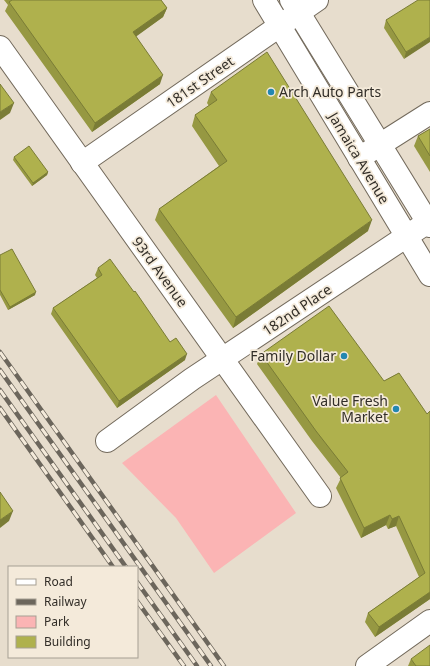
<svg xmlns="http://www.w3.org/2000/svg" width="430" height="666" font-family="'Noto Sans',sans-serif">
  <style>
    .green { fill: #fbb4b4 }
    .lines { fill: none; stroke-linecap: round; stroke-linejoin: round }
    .minor-casing { stroke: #736a5c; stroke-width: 24 }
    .primary-casing { stroke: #736a5c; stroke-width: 24 }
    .minor { stroke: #fff; stroke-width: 22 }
    .primary { stroke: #fff; stroke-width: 22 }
    .rail-casing { stroke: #6c665c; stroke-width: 4.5 }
    .rail { stroke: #f4eada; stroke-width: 3; stroke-dasharray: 9; stroke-linecap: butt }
    .wall { fill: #969842 }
    .shaded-wall { fill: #7a7c36 }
    .building { fill: #afb14d; stroke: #7a7c36 }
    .poi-dot { fill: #2387b1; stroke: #f4eada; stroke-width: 1.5 }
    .labels { text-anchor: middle; stroke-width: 3.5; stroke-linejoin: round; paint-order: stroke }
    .street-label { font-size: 14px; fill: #322e28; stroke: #f4eada }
    .poi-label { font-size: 14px; fill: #322e28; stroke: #f4eada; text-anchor: end }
  </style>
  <rect width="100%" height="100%" fill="#e7ddcd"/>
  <path class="green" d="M216,395L296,513L214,573L176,518L122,463Z"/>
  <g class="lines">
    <g class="minor-casing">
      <g id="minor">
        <path d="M0,47L320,496"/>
        <path d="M359,158L430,113"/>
        <path d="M82,163L317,0"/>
        <path d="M107,441L192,379L428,222"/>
        <path d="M367,666L430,621"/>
      </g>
    </g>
    <g class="primary-casing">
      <g id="primary">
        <path d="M264,0L430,275"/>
        <path d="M291,0L430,226"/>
      </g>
    </g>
    <use href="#minor" class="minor"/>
    <use href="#primary" class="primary"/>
    <g class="rail-casing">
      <g id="rail">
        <path d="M0,352L224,666"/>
        <path d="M0,370L211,666"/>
        <path d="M0,390L126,567"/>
        <path d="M0,408L113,567"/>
        <path d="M137,582L197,666"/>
        <path d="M137,601L184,666"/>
      </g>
    </g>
    <use href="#rail" class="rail"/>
  </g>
  <g class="wall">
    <path d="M4,0H161L167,8L163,17L136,36L160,84L92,132L5,11L8,5Z"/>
    <path d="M430,0L404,59L384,28L386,20Z"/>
    <path d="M211,92L368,231L233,328L155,220L159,209L219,166L192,126L195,115L209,106L207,103Z"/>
    <path d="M430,129V172L414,146L418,136Z"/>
    <path d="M14,157L48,172L47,175L32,186L13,160Z"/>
    <path d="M0,255L35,295L8,310L0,295Z"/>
    <path d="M98,268L170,342L185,360L117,408L51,314L53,308L97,278L95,275Z"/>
    <path d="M261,354L384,381L399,373L430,599L375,637L365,622L368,613L419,577L396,526L388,529L386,525L361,538L336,488L341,478L312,441L257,364Z"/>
    <path d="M411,659L430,666H408Z"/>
  </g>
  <g class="shaded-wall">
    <path d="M167,8L163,17L130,41L133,32Z"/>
    <path d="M430,37V42L404,59L406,52Z"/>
    <path d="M163,75L160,84L92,132L95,123Z"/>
    <path d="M14,103L10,113L0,120V112Z"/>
    <path d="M48,172L47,175L32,186L33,183Z"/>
    <path d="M372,220L368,231L233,328L236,317Z"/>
    <path d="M36,292L35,295L8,310L10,307Z"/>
    <path d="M187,354L185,360L117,408L119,401Z"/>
    <path d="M13,511L9,521L0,528V520Z"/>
    <path d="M390,515L386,525L361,538L364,528Z"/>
    <path d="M399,516L396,526L388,529L392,519Z"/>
    <path d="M430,592V599L375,637L379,627Z"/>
  </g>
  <g class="building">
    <path d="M12,0H161L167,8L133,32L163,75L95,123L9,2Z"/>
    <path d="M418,0H430V37L406,52L386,20Z"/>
    <path d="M267,52L372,220L236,317L159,209L227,161L195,115L217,100L211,92Z"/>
    <path d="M0,84L14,103L0,112Z"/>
    <path d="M430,129V156L418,136Z"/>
    <path d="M29,146L48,172L33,183L14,157Z"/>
    <path d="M12,249L36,292L10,307L0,290V255Z"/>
    <path d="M110,259L134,292L135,291L170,342L176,338L187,354L119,401L53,308L102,275L98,268Z"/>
    <path d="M329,306L384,381L399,373L427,414L430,411V592L379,627L368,613L425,573L399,516L392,519L390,515L364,528L340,478L348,472L316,431L261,354Z"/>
    <path d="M0,492L13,511L0,520Z"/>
    <path d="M430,645V666H416L411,659Z"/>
  </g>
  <g class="poi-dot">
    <circle cx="271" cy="92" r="4"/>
    <circle cx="344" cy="356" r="4"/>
    <circle cx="396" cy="409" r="4"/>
  </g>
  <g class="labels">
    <g class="street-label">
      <text transform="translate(200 82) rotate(-35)" y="5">181st Street</text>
      <text transform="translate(359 158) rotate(59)" y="5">Jamaica Avenue</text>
      <text transform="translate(160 272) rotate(54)" y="5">93rd Avenue</text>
      <text transform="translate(297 310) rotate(-34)" y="5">182nd Place</text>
    </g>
    <g class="poi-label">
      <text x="279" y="97" text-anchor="start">Arch Auto Parts</text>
      <text x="336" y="361">Family Dollar</text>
      <text x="388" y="406">Value Fresh<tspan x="388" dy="16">Market</tspan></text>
    </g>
  </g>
  <rect x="8" y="566" width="130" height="92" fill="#f4eada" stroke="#a69f93"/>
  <rect x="16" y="579" width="20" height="6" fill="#ffffff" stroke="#a69f93"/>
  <text x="44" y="586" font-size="12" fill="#322e28">Road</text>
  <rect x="16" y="599" width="20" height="6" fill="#6c665c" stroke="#a69f93"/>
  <text x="44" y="606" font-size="12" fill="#322e28">Railway</text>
  <rect x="16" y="616" width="20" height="12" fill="#fbb4b4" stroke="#a69f93"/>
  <text x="44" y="626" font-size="12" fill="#322e28">Park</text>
  <rect x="16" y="636" width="20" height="12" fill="#afb14d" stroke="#a69f93"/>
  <text x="44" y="646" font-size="12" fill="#322e28">Building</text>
</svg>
